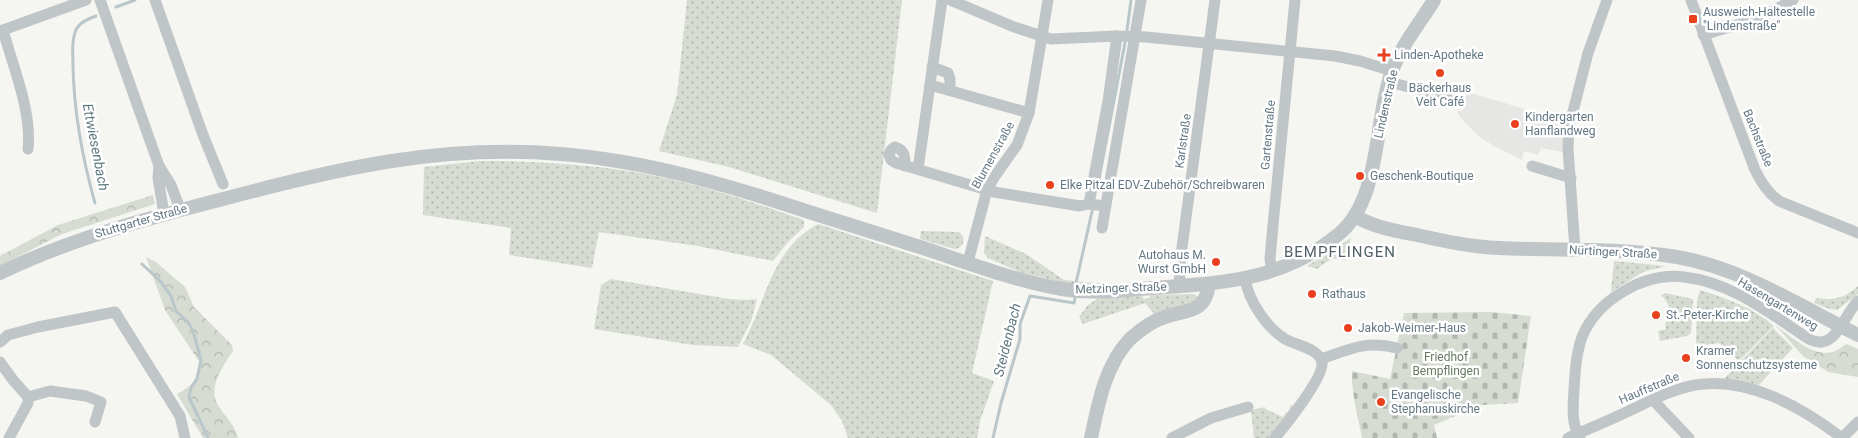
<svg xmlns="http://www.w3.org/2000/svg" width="1858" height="438" font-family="Roboto,sans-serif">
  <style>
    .built { fill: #e6e7e5 }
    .green { fill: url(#green-dots) }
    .forest { fill: url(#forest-crowns) }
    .cemetery { fill: url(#cemetery-stones) }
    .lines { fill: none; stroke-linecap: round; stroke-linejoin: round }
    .stream { stroke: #b9c6ca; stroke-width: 3 }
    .minor { stroke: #c0c5c7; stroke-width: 11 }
    .tertiary { stroke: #c0c5c7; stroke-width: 14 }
    .poi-dot { fill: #e9411d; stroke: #fff; stroke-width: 2 }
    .labels { text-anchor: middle; stroke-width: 5; stroke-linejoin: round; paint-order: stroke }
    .poi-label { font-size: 12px; fill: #637783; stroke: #fff; text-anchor: start }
    .street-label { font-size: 12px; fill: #637783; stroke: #fff }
    .park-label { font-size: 12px; fill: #687a62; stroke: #fff }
    .water-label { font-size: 14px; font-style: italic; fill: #5f7981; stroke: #fff }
    .quarter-label { font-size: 15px; letter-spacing: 1px; fill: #515f68; stroke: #fff }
  </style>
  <defs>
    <pattern id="green-dots" width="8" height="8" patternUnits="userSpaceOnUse" patternTransform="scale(1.25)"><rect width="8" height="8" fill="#d6dcd2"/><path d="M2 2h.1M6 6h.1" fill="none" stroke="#b1b7b0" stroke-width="1.8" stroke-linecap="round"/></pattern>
    <pattern id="forest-crowns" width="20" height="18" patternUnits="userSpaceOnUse" patternTransform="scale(1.25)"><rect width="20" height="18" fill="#d6dcd2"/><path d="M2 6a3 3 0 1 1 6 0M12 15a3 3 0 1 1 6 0" fill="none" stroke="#b1b7b0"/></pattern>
    <pattern id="cemetery-stones" width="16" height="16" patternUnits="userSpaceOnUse" patternTransform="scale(1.25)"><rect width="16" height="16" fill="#d6dcd2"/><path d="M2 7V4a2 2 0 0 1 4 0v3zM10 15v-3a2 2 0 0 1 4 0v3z" fill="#b1b7b0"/></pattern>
  </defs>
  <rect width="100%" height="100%" fill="#f5f5f1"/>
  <path class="built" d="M1467,92L1566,121L1563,152L1541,148L1538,155L1524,151L1522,160L1494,146L1477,135L1460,117L1457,111H1461L1465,106L1464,102Z"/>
  <g class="green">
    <path d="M687,0H902L877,213L729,167L659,151L677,95Z"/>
    <path d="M481,161C535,161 587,164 640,173C696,183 750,201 804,220V227L788,242L773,261L698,246L599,232L592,268L509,255L511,228L423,215L424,167Z"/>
    <path d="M818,224L993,281L972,373L994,381L980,421L977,438H848L842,421L831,405L771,355L743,344C766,302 771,249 818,224Z"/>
    <path d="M921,231L959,232L963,236C964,243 963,247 955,249L920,239Z"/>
    <path d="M985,236L1026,254L1064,280L1115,285H1073L1020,272L988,258L984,253Z"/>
    <path d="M1351,238L1346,254V261C1333,255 1327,262 1317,269L1307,266Z"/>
    <path d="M1614,261L1666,266L1643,272L1611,292Z"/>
    <path d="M611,279L729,299L746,300L757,299L751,321L738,347L693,345L594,329L601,285Z"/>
    <path d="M1858,286V294L1837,310L1830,309L1814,303L1816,298C1835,301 1844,298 1858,286Z"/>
    <path d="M1700,290C1726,298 1753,308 1774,326L1739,361L1719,343L1696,346L1697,302Z"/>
    <path d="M1665,293L1693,299L1691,333L1687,336L1660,341L1658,331L1666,329L1665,324C1672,314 1670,303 1661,295Z"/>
    <path d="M1194,294L1198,297L1197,302L1155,315L1145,303L1083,324L1079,317L1087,306L1098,298L1142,296L1144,299L1149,298L1151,295Z"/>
    <path d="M1773,328L1793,348L1757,387L1723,380Z"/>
    <path d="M1291,405L1295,407L1272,438H1254L1251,410L1265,407V409L1283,417L1286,412H1288Z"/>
  </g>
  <g class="forest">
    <path d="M153,195L155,204L62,234L0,266V256L58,225Z"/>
    <path d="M146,257L156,262L185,287L194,307L232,345L233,351C222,368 206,389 220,408C227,419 235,425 238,438H203L177,394C193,386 196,380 200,363L165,310Z"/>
    <path d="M1775,325C1791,336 1812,357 1833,352C1838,350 1843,346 1847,344L1858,349V377L1828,372L1803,356Z"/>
  </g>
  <path class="cemetery" d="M1491,312L1531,316L1518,403L1481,405L1434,425L1437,438H1362C1358,416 1351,393 1352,371L1390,379L1404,313Z"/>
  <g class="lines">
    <g class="stream">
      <path d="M116,7L135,0"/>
      <path d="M1127,30L1131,0"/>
      <path d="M1097,189L1125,43"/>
      <path d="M95,203C82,157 74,114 73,66C73,55 71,39 77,28C81,21 89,19 96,16"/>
      <path d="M142,264L160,281L171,296L176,311L188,322L193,331L201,360L197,379L191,388L189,397L208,438"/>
      <path d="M1076,283L1093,207"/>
      <path d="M993,438L1001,403L1020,339V324L1030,296L1074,303L1075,298"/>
    </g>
    <g class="minor">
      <path d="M100,0L159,166L158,178L164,214"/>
      <path d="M155,0L203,135L223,184"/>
      <path d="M950,0L1014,27L1051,39L1117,36L1146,37L1335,56L1360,61L1392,71"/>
      <path d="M1691,0L1755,170C1762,183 1767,192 1779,201L1858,233"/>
      <path d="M3,30C13,67 32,111 28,149"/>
      <path d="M0,31L86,0"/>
      <path d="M1703,35L1760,18L1793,0"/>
      <path d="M932,67L948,73L950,79V90"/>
      <path d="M1389,82L1447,97"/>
      <path d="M930,85L1029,113"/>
      <path d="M159,166L171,185L180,209"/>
      <path d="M905,166C905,157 905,150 895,147L891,150L889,155L891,160L896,163L994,192L1080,206L1089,204L1105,206"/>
      <path d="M1532,166L1571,178"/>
      <path d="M918,169L942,0"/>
      <path d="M1089,204L1108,101L1117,36"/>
      <path d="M1102,228L1141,0"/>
      <path d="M1575,250L1568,148L1569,127L1588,53L1607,0"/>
      <path d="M968,262L987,190L995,176L1017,145L1029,113L1048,0"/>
      <path d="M1272,272L1270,259L1273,225L1295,0"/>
      <path d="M1245,279C1249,301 1266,327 1285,339C1295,345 1321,349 1322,363C1324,377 1285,426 1275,438"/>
      <path d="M1179,286L1181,255L1215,0"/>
      <path d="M0,342L8,335L38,327L115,312L180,416L185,438"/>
      <path d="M1321,359C1350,349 1366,340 1397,348"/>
      <path d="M0,362L13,380L28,397V403L9,438"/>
      <path d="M28,397L50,391L86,396L101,402L95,422"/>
      <path d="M1653,400L1689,438"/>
      <path d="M1172,438L1211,418L1248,407"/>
      <path d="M1568,438C1590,428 1613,419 1635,408C1654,399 1674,389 1695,385C1747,376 1802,407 1842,438"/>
      <path d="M1580,438C1571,423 1573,406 1574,390C1575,372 1576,354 1582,337C1597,300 1644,272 1684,277C1731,282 1771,314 1809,339C1835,353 1843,316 1858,301"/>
      <path d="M1842,438L1858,422"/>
    </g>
    <g class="tertiary">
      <path d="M1355,216C1373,227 1396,231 1417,235C1444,241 1471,247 1499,248C1558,251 1618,247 1677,257C1742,268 1800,306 1858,335"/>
      <path d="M0,273C72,238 149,218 227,198C339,168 443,144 561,154C647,161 728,185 809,212C846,224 883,235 920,247C966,262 1015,281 1062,289C1092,294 1123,290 1153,288C1223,283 1283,281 1340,233C1381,198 1374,120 1392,71C1401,46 1420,23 1434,0"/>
      <path d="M1091,438C1098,405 1105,365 1130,339C1140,330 1152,321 1165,317C1188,309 1205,314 1209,284"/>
    </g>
  </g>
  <g class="poi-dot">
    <rect x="1688" y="14" width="10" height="10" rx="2.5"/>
    <path d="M1381.5 47.5h5v5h5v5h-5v5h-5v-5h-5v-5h5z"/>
    <circle cx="1440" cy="73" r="5"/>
    <circle cx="1515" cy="124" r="5"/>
    <circle cx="1360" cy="176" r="5"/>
    <circle cx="1050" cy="185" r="5"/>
    <circle cx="1216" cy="262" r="5"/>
    <circle cx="1312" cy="294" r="5"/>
    <circle cx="1656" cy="315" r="5"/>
    <circle cx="1348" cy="328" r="5"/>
    <circle cx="1686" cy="358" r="5"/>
    <circle cx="1381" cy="402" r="5"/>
  </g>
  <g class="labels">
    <g class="poi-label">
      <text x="1703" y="16">Ausweich-Haltestelle<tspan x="1703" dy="14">"Lindenstraße"</tspan></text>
      <text x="1394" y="59">Linden-Apotheke</text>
      <text x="1440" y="92" text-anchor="middle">Bäckerhaus<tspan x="1440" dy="14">Veit Café</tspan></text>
      <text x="1525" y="121">Kindergarten<tspan x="1525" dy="14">Hanflandweg</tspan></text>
      <text x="1370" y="180">Geschenk-Boutique</text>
      <text x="1060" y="189">Elke Pitzal EDV-Zubehör/Schreibwaren</text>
      <text x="1206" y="259" text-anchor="end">Autohaus M.<tspan x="1206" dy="14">Wurst GmbH</tspan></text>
      <text x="1322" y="298">Rathaus</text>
      <text x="1666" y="319">St.-Peter-Kirche</text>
      <text x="1358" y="332">Jakob-Weimer-Haus</text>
      <text x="1696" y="355">Kramer<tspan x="1696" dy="14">Sonnenschutzsysteme</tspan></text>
      <text x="1391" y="399">Evangelische<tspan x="1391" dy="14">Stephanuskirche</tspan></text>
    </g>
    <g class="street-label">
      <text transform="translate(1386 104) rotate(-77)" y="4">Lindenstraße</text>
      <text transform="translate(1268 135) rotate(-85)" y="4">Gartenstraße</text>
      <text transform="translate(1758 138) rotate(68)" y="4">Bachstraße</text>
      <text transform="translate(1183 141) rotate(-82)" y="4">Karlstraße</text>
      <text transform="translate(993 155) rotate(-61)" y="4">Blumenstraße</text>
      <text transform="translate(141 221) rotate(-16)" y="4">Stuttgarter Straße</text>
      <text transform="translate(1613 252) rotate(3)" y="4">Nürtinger Straße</text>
      <text transform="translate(1121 288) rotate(-2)" y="4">Metzinger Straße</text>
      <text transform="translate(1778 304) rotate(31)" y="4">Hasengartenweg</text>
      <text transform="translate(1649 388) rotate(-23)" y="4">Hauffstraße</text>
    </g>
    <g class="park-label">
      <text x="1446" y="361">Friedhof<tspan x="1446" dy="14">Bempflingen</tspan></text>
    </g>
    <g class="water-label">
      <text transform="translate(96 147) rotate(79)" y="5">Ettwiesenbach</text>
      <text transform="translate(1007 340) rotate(-76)" y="5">Steidenbach</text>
    </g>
    <g class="quarter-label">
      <text x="1340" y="257">BEMPFLINGEN</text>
    </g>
  </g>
</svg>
